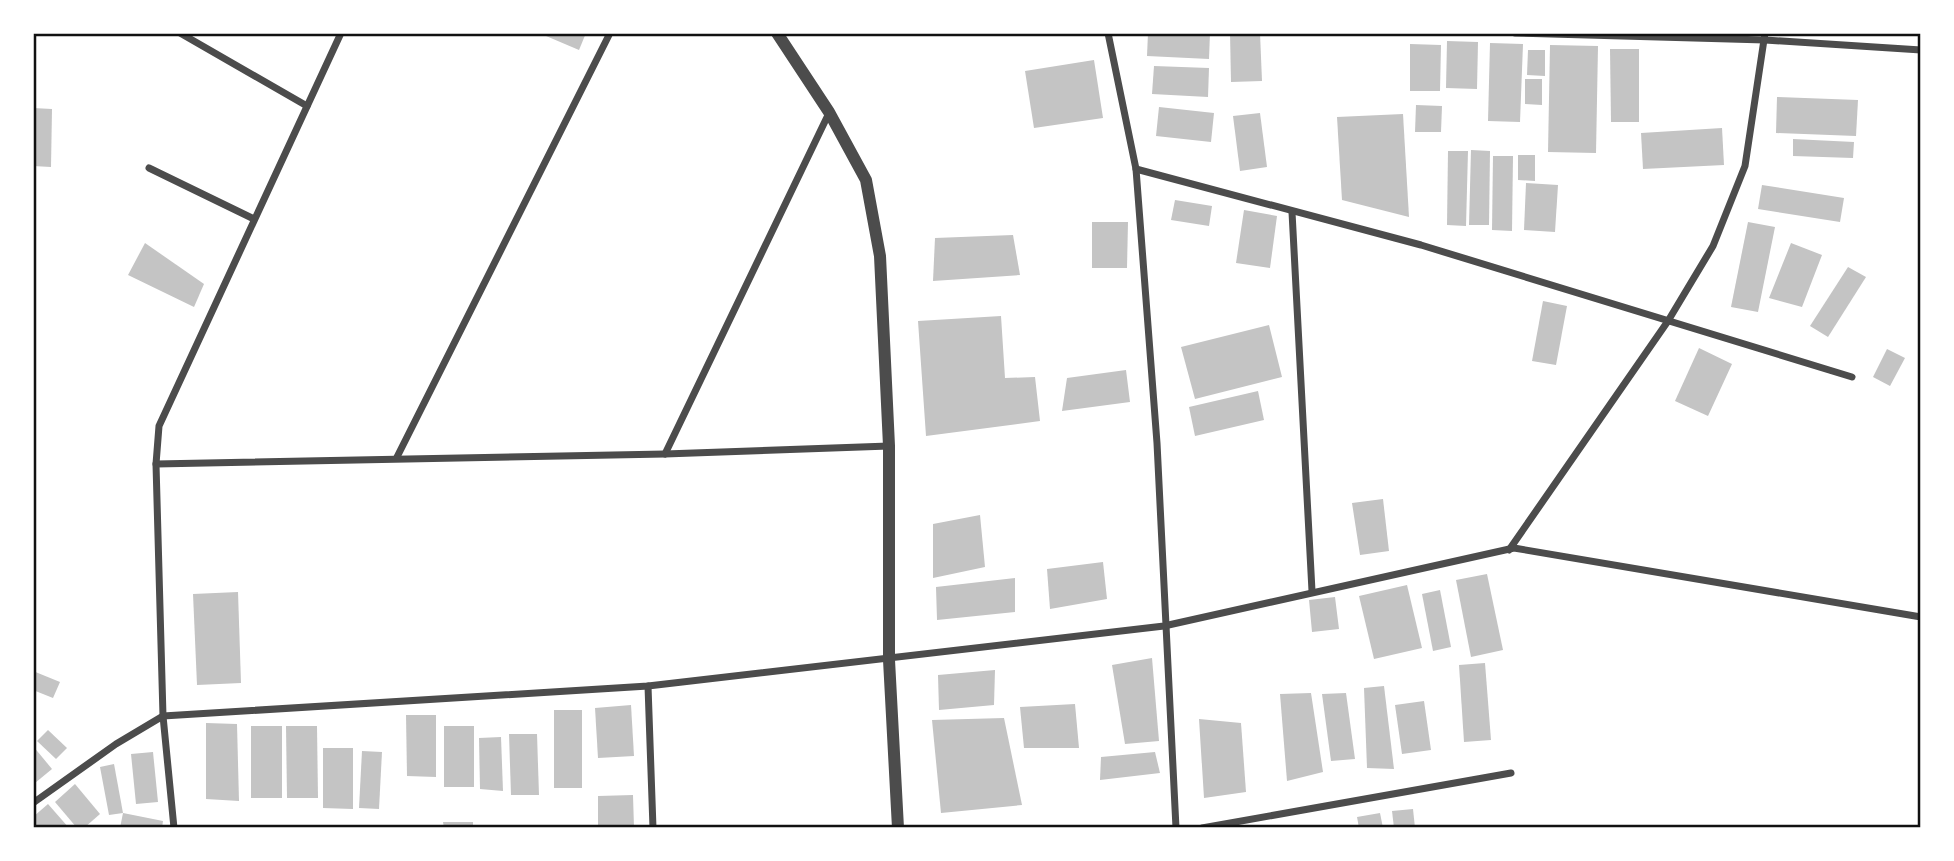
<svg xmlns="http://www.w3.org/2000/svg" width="1954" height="861" font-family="'Open Sans',sans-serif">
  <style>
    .building { fill: #c4c4c4 }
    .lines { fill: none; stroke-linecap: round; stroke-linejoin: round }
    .minor { stroke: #4c4c4c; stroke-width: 7 }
    .tertiary { stroke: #4c4c4c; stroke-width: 12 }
    .neatline { fill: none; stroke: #111; stroke-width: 2.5 }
  </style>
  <rect width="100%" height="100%" fill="#fff"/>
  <g class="building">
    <path d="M539,33H586L579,50Z"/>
    <path d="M1148,33H1210L1209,59L1147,56Z"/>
    <path d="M1230,33H1260L1262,81L1231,82Z"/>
    <path d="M1447,41L1478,42L1477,89L1446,88Z"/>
    <path d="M1490,43L1523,44L1520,122L1488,121Z"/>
    <path d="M1410,44L1441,45L1440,91H1410Z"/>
    <path d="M1550,45L1598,46L1596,153L1548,152Z"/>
    <path d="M1610,49H1639V122H1611Z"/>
    <path d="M1528,50H1545V76L1527,75Z"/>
    <path d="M1094,60L1103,118L1034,128L1025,71Z"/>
    <path d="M1154,66L1209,68L1208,97L1152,94Z"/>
    <path d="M1525,79H1542V105L1525,104Z"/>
    <path d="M1777,97L1858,100L1856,136L1776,133Z"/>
    <path d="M1416,105L1442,106L1441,132H1415Z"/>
    <path d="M1159,107L1214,113L1211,142L1156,136Z"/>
    <path d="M33,108L52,109L51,167L33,166Z"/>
    <path d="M1260,113L1267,167L1240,171L1233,116Z"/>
    <path d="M1403,114L1409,217L1342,200L1337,117Z"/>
    <path d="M1722,128L1724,165L1643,169L1641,133Z"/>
    <path d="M1793,139L1854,142L1853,158L1793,156Z"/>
    <path d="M1471,150L1490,151L1489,225H1469Z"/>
    <path d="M1448,151H1468L1466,226L1447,225Z"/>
    <path d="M1518,155H1535V181L1518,180Z"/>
    <path d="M1493,156H1513L1512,231L1492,230Z"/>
    <path d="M1526,183L1558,185L1555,232L1524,230Z"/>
    <path d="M1762,185L1844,198L1840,222L1758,209Z"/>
    <path d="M1175,200L1212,206L1209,226L1171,220Z"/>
    <path d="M1244,210L1277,216L1270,268L1236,263Z"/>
    <path d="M1092,222H1128L1127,268H1092Z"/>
    <path d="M1748,222L1775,227L1758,312L1731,307Z"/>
    <path d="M1013,235L1020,275L933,281L935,238Z"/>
    <path d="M145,243L204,284L194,307L128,275Z"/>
    <path d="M1791,243L1822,255L1802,307L1769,298Z"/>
    <path d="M1848,267L1866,277L1828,337L1810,326Z"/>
    <path d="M1543,301L1567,306L1556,365L1532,361Z"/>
    <path d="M1001,316L1005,378L1035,377L1040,421L926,436L918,321Z"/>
    <path d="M1269,325L1282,377L1195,399L1181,347Z"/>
    <path d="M1699,348L1732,364L1708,416L1675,401Z"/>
    <path d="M1887,349L1905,358L1890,386L1873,377Z"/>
    <path d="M1126,370L1130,402L1062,411L1067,378Z"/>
    <path d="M1258,391L1264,420L1195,436L1189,407Z"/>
    <path d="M1383,499L1389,551L1360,555L1352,503Z"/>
    <path d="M980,515L985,567L933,578V524Z"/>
    <path d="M1103,562L1107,599L1050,609L1047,569Z"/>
    <path d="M1487,574L1503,650L1471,657L1456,580Z"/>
    <path d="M1015,578V612L937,620L936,587Z"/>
    <path d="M1407,585L1422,648L1374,659L1359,596Z"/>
    <path d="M1440,590L1451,647L1433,651L1422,594Z"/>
    <path d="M238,592L241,683L197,685L193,594Z"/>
    <path d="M1335,597L1339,629L1312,632L1309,600Z"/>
    <path d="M1152,658L1159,741L1125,744L1112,665Z"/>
    <path d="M1485,663L1491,740L1464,742L1459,665Z"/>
    <path d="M995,670L994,705L939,710L938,675Z"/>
    <path d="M33,671L60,682L53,698L33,690Z"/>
    <path d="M1384,686L1394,769L1367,768L1364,688Z"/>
    <path d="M1311,693L1323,772L1287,781L1280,694Z"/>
    <path d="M1346,693L1355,759L1331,761L1322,694Z"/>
    <path d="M1424,701L1431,750L1402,754L1395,705Z"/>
    <path d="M1075,704L1079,748H1024L1020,707Z"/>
    <path d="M631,705L634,756L598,758L595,708Z"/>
    <rect x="554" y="710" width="28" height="78"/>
    <path d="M406,715H436V777L407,776Z"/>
    <path d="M1004,718L1022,805L941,813L932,720Z"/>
    <path d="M1199,719L1241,723L1246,792L1204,798Z"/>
    <path d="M206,723L237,724L239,801L206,799Z"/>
    <rect x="251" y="726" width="31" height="72"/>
    <path d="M286,726H317L318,798H287Z"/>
    <rect x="444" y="726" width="30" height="61"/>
    <path d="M48,730L67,748L56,759L37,741Z"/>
    <path d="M509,734H537L539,795H511Z"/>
    <path d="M501,737L503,791L480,789L479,738Z"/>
    <path d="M33,746L52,769L35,783L33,781Z"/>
    <path d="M323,748H353V809L323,808Z"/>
    <path d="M362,751L382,752L379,809L359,808Z"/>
    <path d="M153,752L158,802L136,804L131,754Z"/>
    <path d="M1155,752L1160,773L1100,780L1101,757Z"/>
    <path d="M114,764L123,813L109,815L100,767Z"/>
    <path d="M75,784L100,814L84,828H77L55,802Z"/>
    <path d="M633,795L634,828H598V796Z"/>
    <path d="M48,804L69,828H33V817Z"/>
    <path d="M1413,809L1415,828H1394L1392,811Z"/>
    <path d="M123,813L163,821L162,828H120Z"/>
    <path d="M1380,813L1383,828H1359L1357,817Z"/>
    <path d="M443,822H473V828H444Z"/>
    <rect x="561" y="825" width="30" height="3"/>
  </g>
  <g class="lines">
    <g class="minor">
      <path d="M180,33L307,106"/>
      <path d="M1108,33L1136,169L1157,443L1176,828"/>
      <path d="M1515,33L1765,40L1921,50"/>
      <path d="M149,168L254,219"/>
      <path d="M1136,169L1421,245L1852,377"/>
      <path d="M1292,212L1312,591"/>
      <path d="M665,454L829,113"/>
      <path d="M397,457L610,33"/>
      <path d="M156,464L665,454L889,446"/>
      <path d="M1509,550L1668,321L1713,246L1745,166L1765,33"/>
      <path d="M648,686L653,828"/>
      <path d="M33,803L116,744L163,716L648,686L1164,626L1514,548L1921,617"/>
      <path d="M174,828L163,716L156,464L159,426L341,33"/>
      <path d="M1202,828L1511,773"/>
    </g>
    <path class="tertiary" d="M777,33L829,112L866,180L880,256L889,446V660L898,828"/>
  </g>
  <rect width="1954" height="861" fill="none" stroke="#ffffff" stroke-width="70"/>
  <rect x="35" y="35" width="1884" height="791" class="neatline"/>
</svg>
